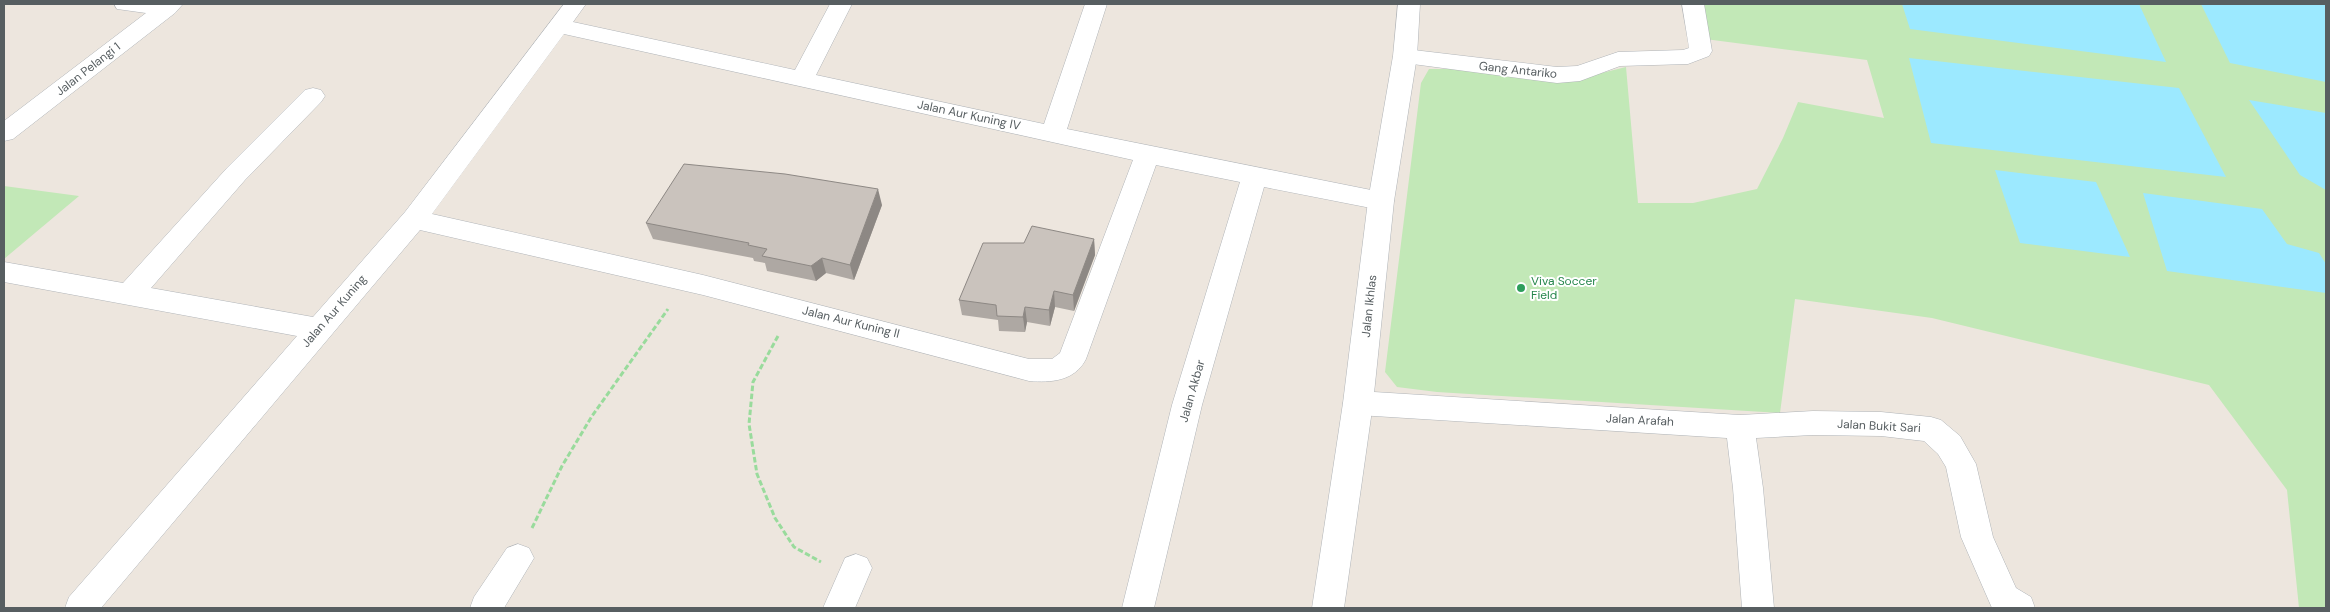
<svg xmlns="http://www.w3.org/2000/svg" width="2330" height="612" font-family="'DM Sans',sans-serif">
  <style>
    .green { fill: #c2e8b7 }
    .water { fill: #9ce9ff }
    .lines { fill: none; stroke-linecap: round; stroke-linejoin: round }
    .minor-casing { stroke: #b0b4b8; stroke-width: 1 }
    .tertiary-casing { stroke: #b0b4b8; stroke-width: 1 }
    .path { stroke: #99db9c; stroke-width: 3; stroke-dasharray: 5.5 2.5; stroke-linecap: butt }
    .minor { fill: #fff; fill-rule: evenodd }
    .tertiary { fill: #fff; fill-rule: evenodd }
    .wall { fill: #aea8a3 }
    .shaded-wall { fill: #8d8884 }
    .building { fill: #cac3bd; stroke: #8d8884 }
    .leisure-dot { fill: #2e9e5b; stroke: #fff; stroke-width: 2 }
    .labels { text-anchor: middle; stroke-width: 4; stroke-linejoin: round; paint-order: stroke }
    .street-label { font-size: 12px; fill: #575e61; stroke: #fff }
    .leisure-label { font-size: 12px; fill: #27864d; stroke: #fff; text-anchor: start }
  </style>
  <rect width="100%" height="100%" fill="#ede6de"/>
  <g class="green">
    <path d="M1700,4H2326V608H2299L2287,490L2209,385L1932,318L1795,299L1780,413L1437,392L1397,387L1385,372L1421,83L1429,69H1455L1561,83L1626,67L1638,203H1693L1757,189L1783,138L1798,102L1884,118L1867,60L1705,39Z"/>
    <path d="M4,186L79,196L4,259Z"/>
  </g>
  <g class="water">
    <path d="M1902,4H2139L2166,62L1910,29Z"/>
    <path d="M2201,4H2326V82L2230,63Z"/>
    <path d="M1909,58L2179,88L2226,177L1931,143Z"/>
    <path d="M2249,100L2326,113V190L2300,175Z"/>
    <path d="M1995,170L2096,182L2130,257L2020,243Z"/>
    <path d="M2143,193L2262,209L2287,244L2319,253L2326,264V293L2167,271Z"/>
  </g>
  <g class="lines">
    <g class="minor-casing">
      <g id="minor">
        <path d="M114,4H183L175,13L13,139L4,141V121L146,13L117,9Z"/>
        <path d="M564,4H586L573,22L795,70L830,4H852L816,75L1044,124L1085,4H1107L1067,129L1381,192L1390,195L1394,201L1390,207L1381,210L1264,187L1202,405L1154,608H1122L1172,405L1240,182L1156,165L1086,359C1075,381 1051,383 1029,381L703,295L420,230L101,608H65L69,597L297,336L4,282V262L123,283L227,168L305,90L313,88L321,90L325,96L321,102L245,180L151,288L313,317L405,212ZM564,34L1133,160L1060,353L1052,359H1029L703,275L432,214Z"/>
        <path d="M1682,4H1704L1712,51L1709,56L1688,64L1620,66L1580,81L1557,83L1405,63L1397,61L1393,56L1397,51L1405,49L1557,67L1577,66L1618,52L1683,50L1689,48Z"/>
        <path d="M1358,391L1740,415L1813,411L1881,412L1931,417L1941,420L1960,436L1976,464L1993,537L2016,588L2031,597L2035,608H1992L1961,537L1946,467L1938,454L1924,441L1881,436L1813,435L1756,438L1763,488L1774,608H1742L1733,488L1727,438L1358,415L1348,411L1343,403L1348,395Z"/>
        <path d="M518,544L529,548L534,558L504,608H470L474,597L507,548Z"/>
        <path d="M856,554L867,558L872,568L855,608H823L845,558Z"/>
      </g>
    </g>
    <g class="tertiary-casing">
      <path id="tertiary" d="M1398,4H1420L1417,56L1394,201L1373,403L1344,608H1312L1343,403L1368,201L1393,56Z"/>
    </g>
    <g class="path">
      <path d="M778,336L753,382L749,424L757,474L775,518L794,547L821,562"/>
      <path d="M532,528L562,466L592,416L668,309"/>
    </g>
    <use href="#minor" class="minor"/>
    <use href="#tertiary" class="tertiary"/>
  </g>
  <g class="wall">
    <path d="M882,205L854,280L826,273L816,281L767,271L765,263L754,261L753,258L653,239L646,223Z"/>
    <path d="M1094,239L1095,255L1074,311L1055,307L1050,326L1027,322L1025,332L999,331L998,320L962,315L959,300L1024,243Z"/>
  </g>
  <g class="shaded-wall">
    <path d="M878,189L882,205L854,280L850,265Z"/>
    <path d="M1094,239L1095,255L1074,311L1073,295Z"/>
    <path d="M822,258L826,273L816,281L811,266Z"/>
    <path d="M1054,291L1055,307L1050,326L1049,310Z"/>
    <path d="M1025,307L1027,322L1025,332L1023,317Z"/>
  </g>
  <g class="building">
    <path d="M684,164L785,174L878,189L850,265L822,258L811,266L762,256L767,249L748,245L749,243L646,223Z"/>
    <path d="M1032,226L1094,239L1073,295L1054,291L1049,310L1025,307L1023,317L997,316L996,305L959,300L983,243H1024Z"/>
  </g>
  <circle class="leisure-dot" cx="1521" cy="288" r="5"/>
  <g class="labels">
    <g class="street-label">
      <text transform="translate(88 69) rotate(-38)" y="4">Jalan Pelangi 1</text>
      <text transform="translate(1518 70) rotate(6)" y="4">Gang Antariko</text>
      <text transform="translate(969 115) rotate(12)" y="4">Jalan Aur Kuning IV</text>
      <text transform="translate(1369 306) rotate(-84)" y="4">Jalan Ikhlas</text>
      <text transform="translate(334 311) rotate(-49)" y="4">Jalan Aur Kuning</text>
      <text transform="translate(851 322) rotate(14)" y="4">Jalan Aur Kuning II</text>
      <text transform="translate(1192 391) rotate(-74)" y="4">Jalan Akbar</text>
      <text transform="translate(1640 420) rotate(3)" y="4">Jalan Arafah</text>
      <text transform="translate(1879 426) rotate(3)" y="4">Jalan Bukit Sari</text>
    </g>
    <g class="leisure-label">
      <text x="1531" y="285">Viva Soccer<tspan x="1531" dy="14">Field</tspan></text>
    </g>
  </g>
  <rect width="2330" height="612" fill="none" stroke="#575e61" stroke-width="10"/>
</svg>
